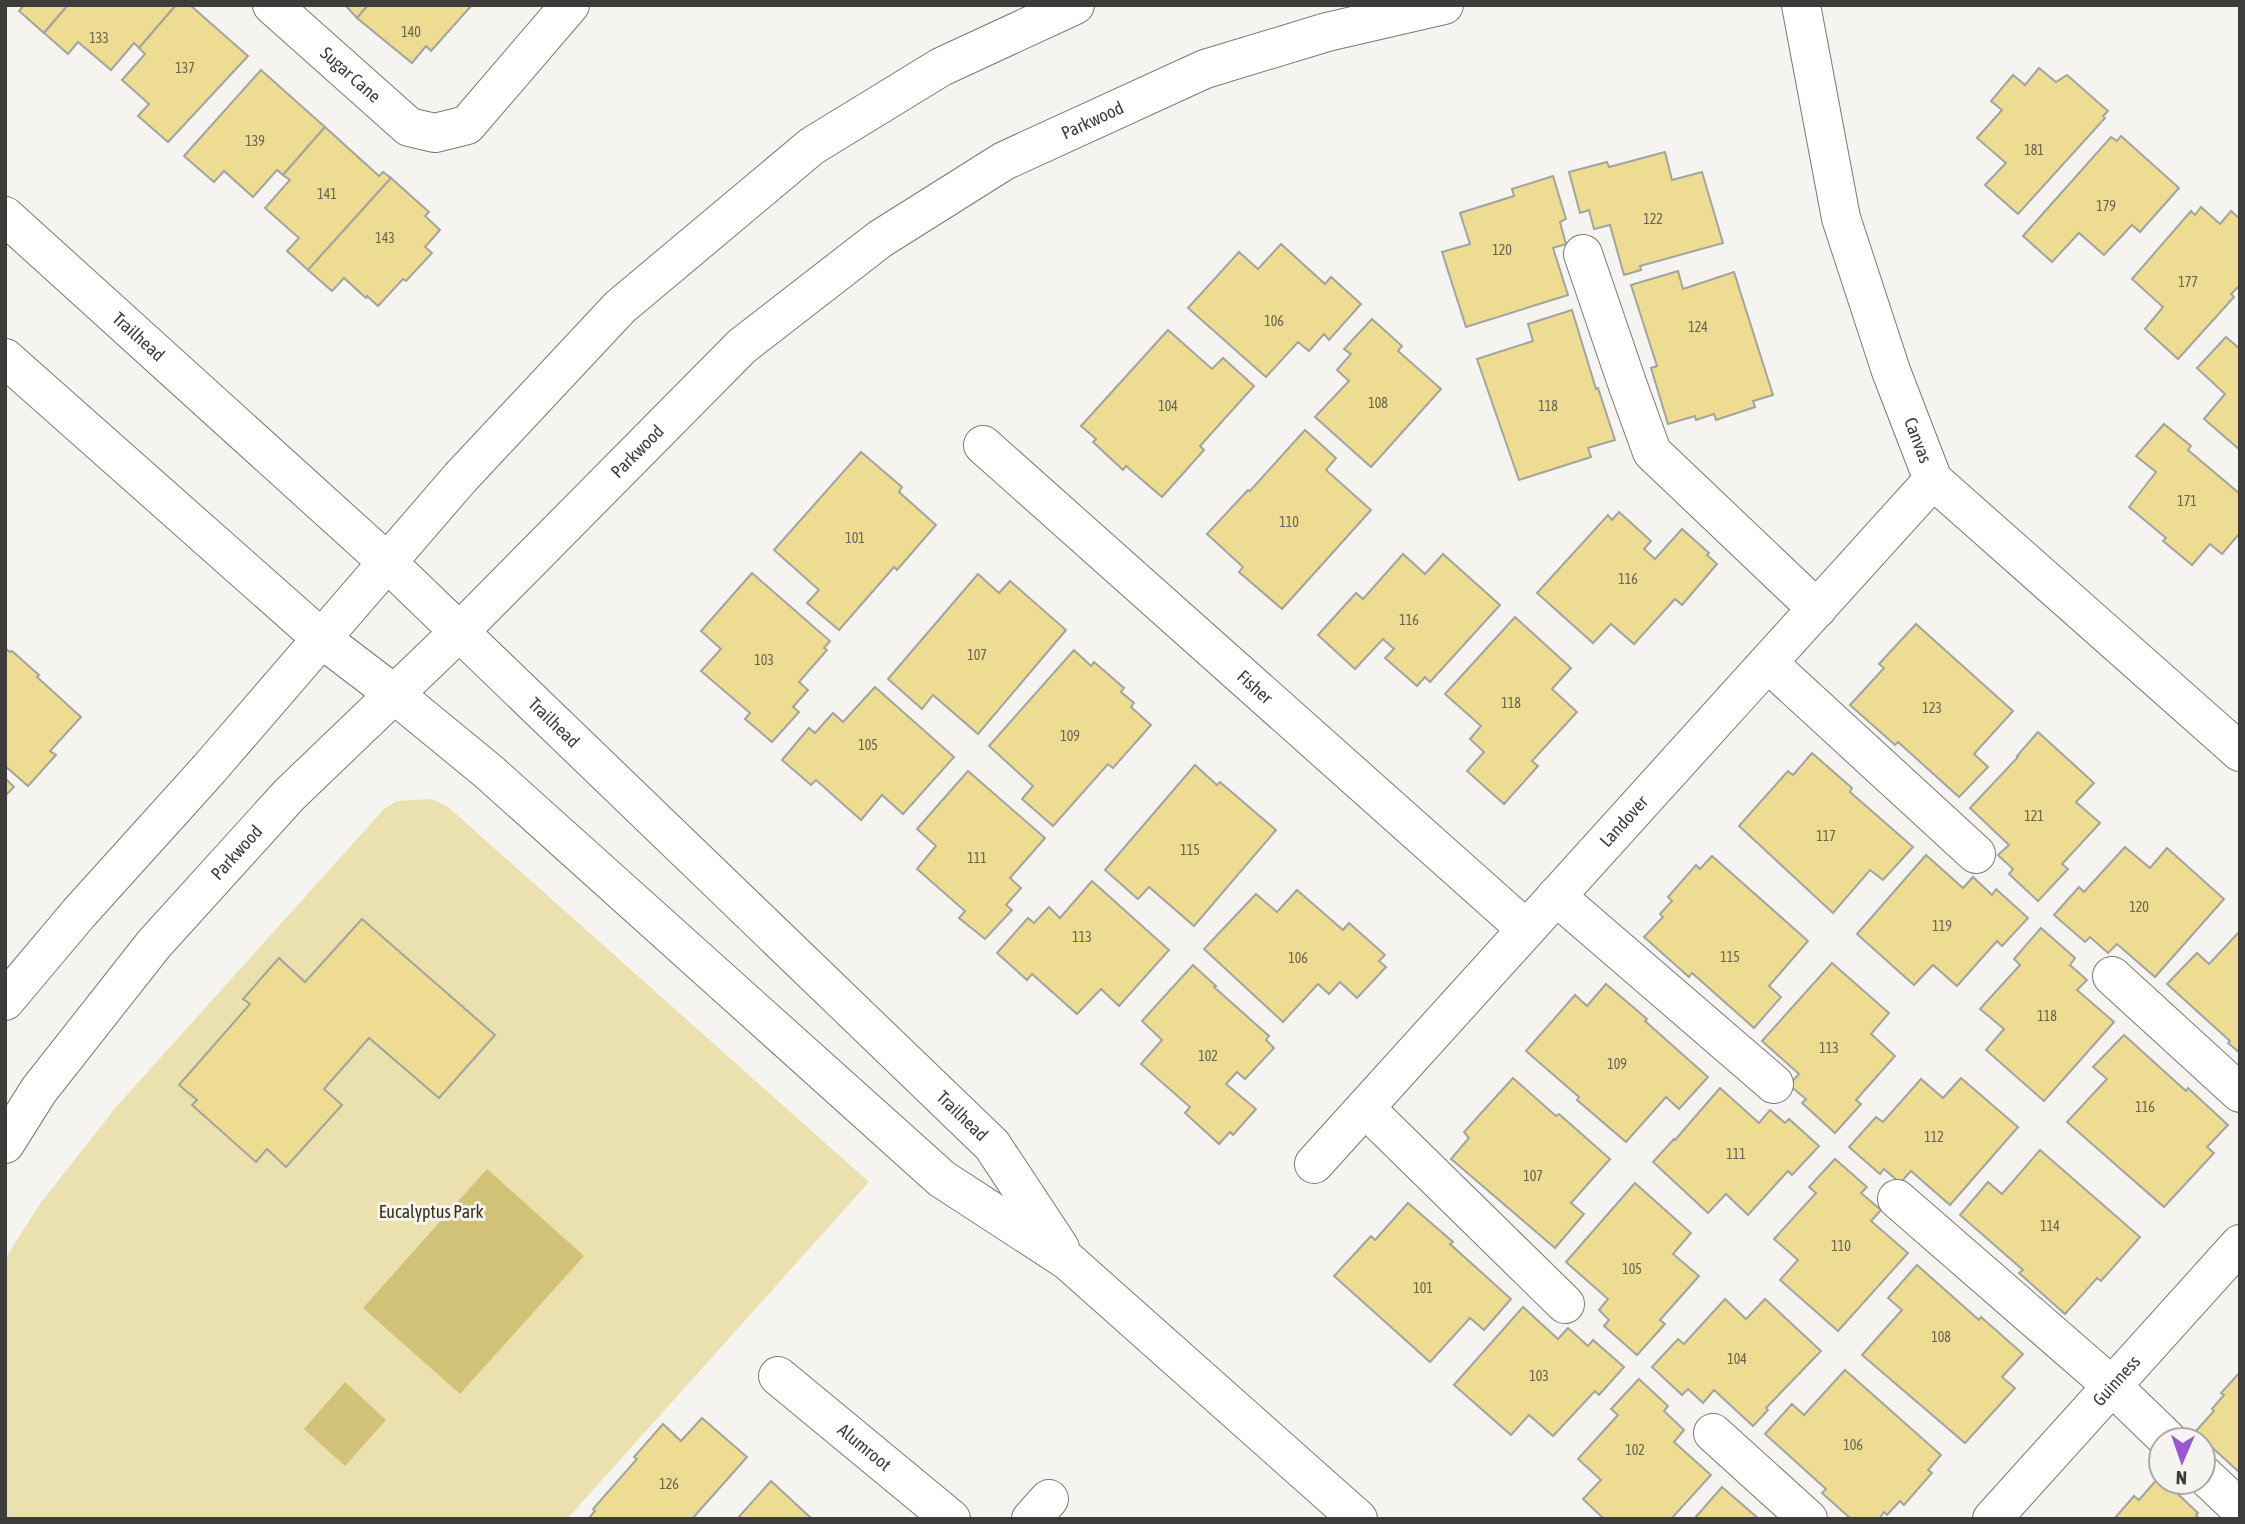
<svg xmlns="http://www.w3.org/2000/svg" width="2245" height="1524" font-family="'Asap Condensed',sans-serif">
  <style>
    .green { fill: #ebe1af }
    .water { fill: #d2c277 }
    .building { fill: #eddc91; stroke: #a4a49f; stroke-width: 2 }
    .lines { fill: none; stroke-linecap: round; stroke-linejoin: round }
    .minor-casing { stroke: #7a7975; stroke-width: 40 }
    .minor { stroke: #fff; stroke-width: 38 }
    .labels { text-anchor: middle; stroke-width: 6; stroke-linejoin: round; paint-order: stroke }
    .number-label { font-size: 14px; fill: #686450 }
    .street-label { font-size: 18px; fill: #3c3c3a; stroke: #f5f4f0 }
    .park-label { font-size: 18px; fill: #393211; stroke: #f5f4f0 }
  </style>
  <rect width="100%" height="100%" fill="#f5f4f0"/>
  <path class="green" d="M431,799L447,806L869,1182L567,1519H5V1259L39,1205L117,1106L384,809L397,801Z"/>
  <g class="water">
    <path d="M487,1169L584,1256L460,1394L363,1308Z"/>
    <path d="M345,1382L386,1420L345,1466L304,1429Z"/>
  </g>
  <g class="building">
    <path d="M24,5H68L44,33L19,11Z"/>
    <path d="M68,5H176L139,48L134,43L111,70L78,42L68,54L44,33Z"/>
    <path d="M176,5H190L248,56L168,142L138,116L149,104L122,80L145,54L139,48Z"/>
    <path d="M345,5H368L357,18Z"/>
    <path d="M368,5H472L431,51L426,46L412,63L357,18Z"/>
    <path d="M2039,68L2056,82L2067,75L2108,111L2103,116L2105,118L2018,214L1985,185L2006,163L1977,138L2002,110L1991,101L2013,75L2025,85Z"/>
    <path d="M261,70L325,127L283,175L277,170L253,197L224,171L214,182L184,156Z"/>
    <path d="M325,127L379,176L383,172L391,178L308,270L287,251L299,238L265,208L290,180L283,175Z"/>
    <path d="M2121,136L2179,188L2140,232L2132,225L2104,255L2079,233L2052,262L2023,236L2111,137L2117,141Z"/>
    <path d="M1665,152L1672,180L1702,172L1723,243L1640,266L1641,270L1624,275L1610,225L1594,229L1589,210L1580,213L1569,172L1607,162L1609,167Z"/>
    <path d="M1553,176L1566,219L1560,222L1566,244L1553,248L1568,295L1466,327L1442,252L1470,244L1460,213L1514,196L1512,189Z"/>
    <path d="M391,178L429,212L425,216L440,230L425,247L432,253L406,281L403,279L378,306L367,296L366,298L344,278L332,291L308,270Z"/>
    <path d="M2201,207L2220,224L2231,211L2240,219V285L2231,294L2234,297L2178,359L2145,329L2163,307L2132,279L2191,211L2195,215Z"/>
    <path d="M1281,244L1325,284L1331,277L1361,304L1329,340L1324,334L1309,351L1298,342L1266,377L1188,308L1239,252L1258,269Z"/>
    <path d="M1678,271L1683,289L1734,272L1773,395L1753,401L1755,407L1716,420L1714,414L1696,420L1695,416L1668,424L1651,368L1657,366L1631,285Z"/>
    <path d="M1572,310L1596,389L1598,388L1615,440L1588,448L1591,457L1519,480L1477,359L1533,341L1528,324Z"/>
    <path d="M1372,319L1402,346L1398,351L1441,389L1371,467L1315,417L1349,381L1337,370L1351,354L1344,349Z"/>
    <path d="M1168,330L1212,369L1223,358L1254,386L1200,446L1204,450L1162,497L1126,466L1123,470L1093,442L1096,439L1081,426Z"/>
    <path d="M2226,337L2240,349V450L2204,419L2225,394L2197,368Z"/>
    <path d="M2164,424L2191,446L2188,450L2240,494V533L2222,554L2210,544L2192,565L2163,541L2166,538L2129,507L2156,472L2136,456Z"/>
    <path d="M1305,430L1336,458L1326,470L1371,510L1282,609L1239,572L1243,567L1207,534L1248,490L1250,491Z"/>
    <path d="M861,452L902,487L899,492L936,525L897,570L894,567L839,630L807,603L819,590L774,550Z"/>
    <path d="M1619,512L1651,541L1644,549L1655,559L1682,529L1709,553L1707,555L1717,564L1682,605L1675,599L1634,644L1611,624L1593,643L1537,593L1608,515L1612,520Z"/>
    <path d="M1403,554L1425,574L1443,554L1500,605L1430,682L1425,677L1417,686L1385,658L1394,649L1383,639L1355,669L1318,635L1356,593L1363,599Z"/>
    <path d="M752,573L830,641L824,648L827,650L799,682L808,690L793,707L799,712L772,742L745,719L750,713L701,671L721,649L701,631Z"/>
    <path d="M978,574L999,593L1010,581L1066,630L978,734L933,695L922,709L888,679Z"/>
    <path d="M1515,617L1571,668L1552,689L1577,712L1532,761L1538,766L1504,804L1467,771L1484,752L1470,739L1481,726L1445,694Z"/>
    <path d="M1916,624L2013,711L1974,754L1988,767L1959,797L1898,742L1895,745L1850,705L1884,668L1879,664Z"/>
    <path d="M5,648L10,652L12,651L39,675L37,677L81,717L50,751L56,755L28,786L5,766Z"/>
    <path d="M1074,650L1091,666L1094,662L1124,688L1121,692L1134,703L1131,707L1151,725L1113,768L1108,764L1053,826L1022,799L1033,786L989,746Z"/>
    <path d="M875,687L954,757L903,814L882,795L861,820L816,780L811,785L782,760L809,728L815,733L833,713L843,722Z"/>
    <path d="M2038,732L2094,783L2076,802L2100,823L2062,864L2068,869L2038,901L2009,874L2013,869L1998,855L2009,845L1970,808L2018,757L2017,756Z"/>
    <path d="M1812,753L1852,788L1850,792L1913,847L1883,880L1870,870L1833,913L1739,826L1788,771L1793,775Z"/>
    <path d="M1195,765L1217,785L1220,782L1276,830L1194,926L1149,887L1138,899L1105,870Z"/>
    <path d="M968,771L1045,838L1010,878L1021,888L1006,905L1012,910L985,939L959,918L965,911L917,869L936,846L917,829Z"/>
    <path d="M5,778L14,787L5,796Z"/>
    <path d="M2125,847L2150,868L2167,848L2224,899L2155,977L2117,944L2108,953L2090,937L2085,942L2054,915L2079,887L2084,892Z"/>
    <path d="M1926,855L1963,888L1973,877L1992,895L1996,889L2028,918L2002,946L1997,941L1957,986L1933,965L1914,985L1857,934Z"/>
    <path d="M1712,856L1808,941L1769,986L1781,997L1754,1028L1692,973L1689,977L1644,937L1663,917L1660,914L1672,901L1668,897L1696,865L1700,869Z"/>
    <path d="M1092,881L1169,950L1119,1006L1101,989L1077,1014L1032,974L1027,980L997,953L1028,918L1034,923L1049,907L1060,918Z"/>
    <path d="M1297,890L1343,930L1349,923L1385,955L1379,961L1386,967L1357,998L1340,982L1329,994L1318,984L1283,1022L1204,949L1256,894L1277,912Z"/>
    <path d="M362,919L495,1035L439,1098L369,1038L324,1089L342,1105L286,1167L267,1149L256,1162L192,1105L197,1100L179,1085L250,1004L243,999L279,958L305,982Z"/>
    <path d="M2041,928L2075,958L2070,965L2087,980L2077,990L2114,1022L2044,1101L1986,1050L2004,1029L1980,1009L2020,965L2014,959Z"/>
    <path d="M2240,931V1053L2228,1043L2230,1041L2167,984L2197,953L2209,964Z"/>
    <path d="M1832,963L1889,1013L1871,1034L1895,1056L1856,1100L1861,1104L1835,1133L1802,1103L1806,1099L1789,1085L1799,1074L1762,1041Z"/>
    <path d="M1193,965L1216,986L1214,987L1269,1036L1266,1040L1274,1048L1245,1079L1237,1072L1226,1084L1256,1109L1233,1135L1230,1132L1219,1144L1185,1113L1190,1107L1141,1064L1162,1040L1142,1021Z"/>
    <path d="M1606,984L1647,1019L1645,1021L1708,1077L1679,1109L1666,1097L1626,1142L1577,1100L1579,1097L1526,1051L1575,995L1587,1006Z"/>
    <path d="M2124,1035L2186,1091L2188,1088L2228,1125L2207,1147L2214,1153L2164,1207L2067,1122L2107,1079L2093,1067Z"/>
    <path d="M1513,1078L1556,1116L1559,1114L1610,1159L1571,1203L1584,1214L1555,1248L1451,1159L1469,1138L1464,1132Z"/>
    <path d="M1961,1078L2018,1127L1950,1205L1911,1171L1900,1183L1884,1169L1880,1174L1849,1147L1876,1117L1883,1122L1921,1079L1943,1098Z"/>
    <path d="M1720,1088L1759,1123L1770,1110L1785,1123L1789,1119L1819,1146L1792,1175L1788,1171L1748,1215L1726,1194L1708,1213L1653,1162L1674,1139L1675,1140Z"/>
    <path d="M2040,1150L2140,1237L2101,1281L2097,1278L2065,1314L2019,1273L2023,1270L1960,1215L1988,1182L2002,1194Z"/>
    <path d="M1835,1159L1867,1187L1861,1193L1881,1210L1871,1221L1908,1253L1838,1331L1780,1280L1798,1260L1774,1239L1816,1193L1809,1187Z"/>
    <path d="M1635,1183L1691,1233L1673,1254L1699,1276L1660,1320L1665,1324L1637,1355L1604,1326L1609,1320L1599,1310L1608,1299L1566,1262Z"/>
    <path d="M1408,1203L1453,1242L1450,1244L1511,1299L1484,1330L1470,1318L1430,1362L1334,1276L1371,1236L1375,1240Z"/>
    <path d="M1917,1265L1979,1320L1981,1317L2023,1354L2002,1377L2015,1388L1965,1443L1862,1355L1902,1310L1888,1298Z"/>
    <path d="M1725,1299L1746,1319L1765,1299L1821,1351L1766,1408L1768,1410L1753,1426L1714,1390L1703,1403L1688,1389L1682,1395L1652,1367L1678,1339L1684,1344Z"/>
    <path d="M1523,1307L1558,1339L1568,1328L1588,1346L1593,1340L1624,1367L1599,1395L1595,1391L1553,1436L1529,1415L1511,1435L1454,1385Z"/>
    <path d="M1845,1370L1941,1455L1928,1470L1932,1473L1904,1505L1900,1501L1887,1515L1884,1512L1879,1519H1851L1822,1493L1826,1489L1765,1434L1792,1404L1804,1415Z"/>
    <path d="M2240,1372V1470L2238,1471L2195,1432L2214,1411L2212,1409L2224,1395L2221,1393Z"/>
    <path d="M1639,1379L1668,1406L1664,1411L1684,1430L1674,1442L1711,1475L1671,1519H1604L1583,1499L1601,1480L1578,1459L1618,1415L1611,1409Z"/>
    <path d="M702,1418L747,1457L692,1519H588L595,1511L593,1509L637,1459L634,1457L663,1424L681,1441Z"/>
    <path d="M2159,1477L2161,1482H2165L2198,1513L2196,1515L2200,1519H2114L2134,1496L2139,1500Z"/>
    <path d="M771,1481L812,1519H737Z"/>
    <path d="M1722,1487L1759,1519H1694Z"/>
  </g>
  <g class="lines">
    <g class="minor-casing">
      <g id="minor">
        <path id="s1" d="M272,5L409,127L435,133L467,125L570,5"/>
        <path id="s2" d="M1801,5L1841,218L1891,371L1933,480L2240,752"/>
        <path id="s3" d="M5,216L388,563L992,1145L1060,1248"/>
        <path d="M1583,254L1627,383L1652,452L1817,609"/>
        <path d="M5,358L322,639L394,694L489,772L942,1179L1068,1261L1358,1519"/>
        <path id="s4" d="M983,445L1526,929"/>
        <path d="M1768,663L1976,854"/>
        <path d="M1556,896L1774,1084"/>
        <path d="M2112,976L2240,1093"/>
        <path d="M5,1001L79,913L209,769L460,478L620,307L812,146L941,67L1075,5"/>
        <path d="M1365,1108L1565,1304"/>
        <path id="s5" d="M5,1144L39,1090L154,944L289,795L458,633L742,346L880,239L1004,161L1205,69L1327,32L1444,5"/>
        <path id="s6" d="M1314,1164L1933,480"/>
        <path d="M1897,1199L2112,1386L2168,1440"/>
        <path id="s7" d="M778,1376L951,1519"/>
        <path d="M1713,1433L1808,1519"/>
        <path d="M2203,1474L2240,1509"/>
        <path d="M1031,1519L1049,1499"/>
        <path id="s8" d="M1992,1519L2240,1244"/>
      </g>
    </g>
    <use href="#minor" class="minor"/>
  </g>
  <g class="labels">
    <g class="number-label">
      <text x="411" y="37">140</text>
      <text x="99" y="43">133</text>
      <text x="185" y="73">137</text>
      <text x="255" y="146">139</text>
      <text x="2034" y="155">181</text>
      <text x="327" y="199">141</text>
      <text x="2106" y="211">179</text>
      <text x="1653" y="224">122</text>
      <text x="385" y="243">143</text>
      <text x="1502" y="255">120</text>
      <text x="2188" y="287">177</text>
      <text x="1274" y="326">106</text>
      <text x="1698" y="332">124</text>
      <text x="1378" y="408">108</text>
      <text x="1168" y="411">104</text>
      <text x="1548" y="411">118</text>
      <text x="2187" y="506">171</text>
      <text x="1289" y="527">110</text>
      <text x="855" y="543">101</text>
      <text x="1628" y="584">116</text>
      <text x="1409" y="625">116</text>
      <text x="977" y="660">107</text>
      <text x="764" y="665">103</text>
      <text x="1511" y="708">118</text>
      <text x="1932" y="713">123</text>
      <text x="1070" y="741">109</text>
      <text x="868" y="750">105</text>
      <text x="2034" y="821">121</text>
      <text x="1826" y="841">117</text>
      <text x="1190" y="855">115</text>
      <text x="977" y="863">111</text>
      <text x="2139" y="912">120</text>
      <text x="1942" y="931">119</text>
      <text x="1082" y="942">113</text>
      <text x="1730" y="962">115</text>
      <text x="1298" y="963">106</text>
      <text x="2047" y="1021">118</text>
      <text x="1829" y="1053">113</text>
      <text x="1208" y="1061">102</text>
      <text x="1617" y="1069">109</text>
      <text x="2145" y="1112">116</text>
      <text x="1934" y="1142">112</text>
      <text x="1736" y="1159">111</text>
      <text x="1533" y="1181">107</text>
      <text x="2050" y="1231">114</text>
      <text x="1841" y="1251">110</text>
      <text x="1632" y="1274">105</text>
      <text x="1423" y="1293">101</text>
      <text x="1941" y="1342">108</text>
      <text x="1737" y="1364">104</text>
      <text x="1539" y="1381">103</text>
      <text x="1853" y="1450">106</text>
      <text x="1635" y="1455">102</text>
      <text x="669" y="1489">126</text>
    </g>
    <g class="street-label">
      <text dy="6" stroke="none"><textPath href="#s1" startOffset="105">Sugar Cane</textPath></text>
      <text dy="6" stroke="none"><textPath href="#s5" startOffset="1507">Parkwood</textPath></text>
      <text dy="6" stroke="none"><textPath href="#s3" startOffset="180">Trailhead</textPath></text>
      <text dy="6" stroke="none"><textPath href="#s2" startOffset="452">Canvas</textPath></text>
      <text dy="6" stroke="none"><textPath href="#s5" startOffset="940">Parkwood</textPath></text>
      <text dy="6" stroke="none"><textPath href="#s4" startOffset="364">Fisher</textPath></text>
      <text dy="6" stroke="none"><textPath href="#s3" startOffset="747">Trailhead</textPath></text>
      <text dy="6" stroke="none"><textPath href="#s6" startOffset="462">Landover</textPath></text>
      <text dy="6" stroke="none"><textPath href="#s5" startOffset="373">Parkwood</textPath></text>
      <text dy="6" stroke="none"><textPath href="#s3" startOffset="1314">Trailhead</textPath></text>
      <text dy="6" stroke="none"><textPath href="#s8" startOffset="186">Guinness</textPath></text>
      <text dy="6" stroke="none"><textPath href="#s7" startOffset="112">Alumroot</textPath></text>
    </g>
    <g class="park-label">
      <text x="431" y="1218">Eucalyptus Park</text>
    </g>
  </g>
  <rect width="2245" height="1524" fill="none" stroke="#3c3c3a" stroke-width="14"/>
  <g transform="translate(2182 1461) rotate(182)"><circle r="33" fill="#f5f4f0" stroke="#abaaa7" stroke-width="2"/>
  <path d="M0-5L12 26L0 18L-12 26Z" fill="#9a58ce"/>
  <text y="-10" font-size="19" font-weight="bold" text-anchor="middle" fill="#3c3c3a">N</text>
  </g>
</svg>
